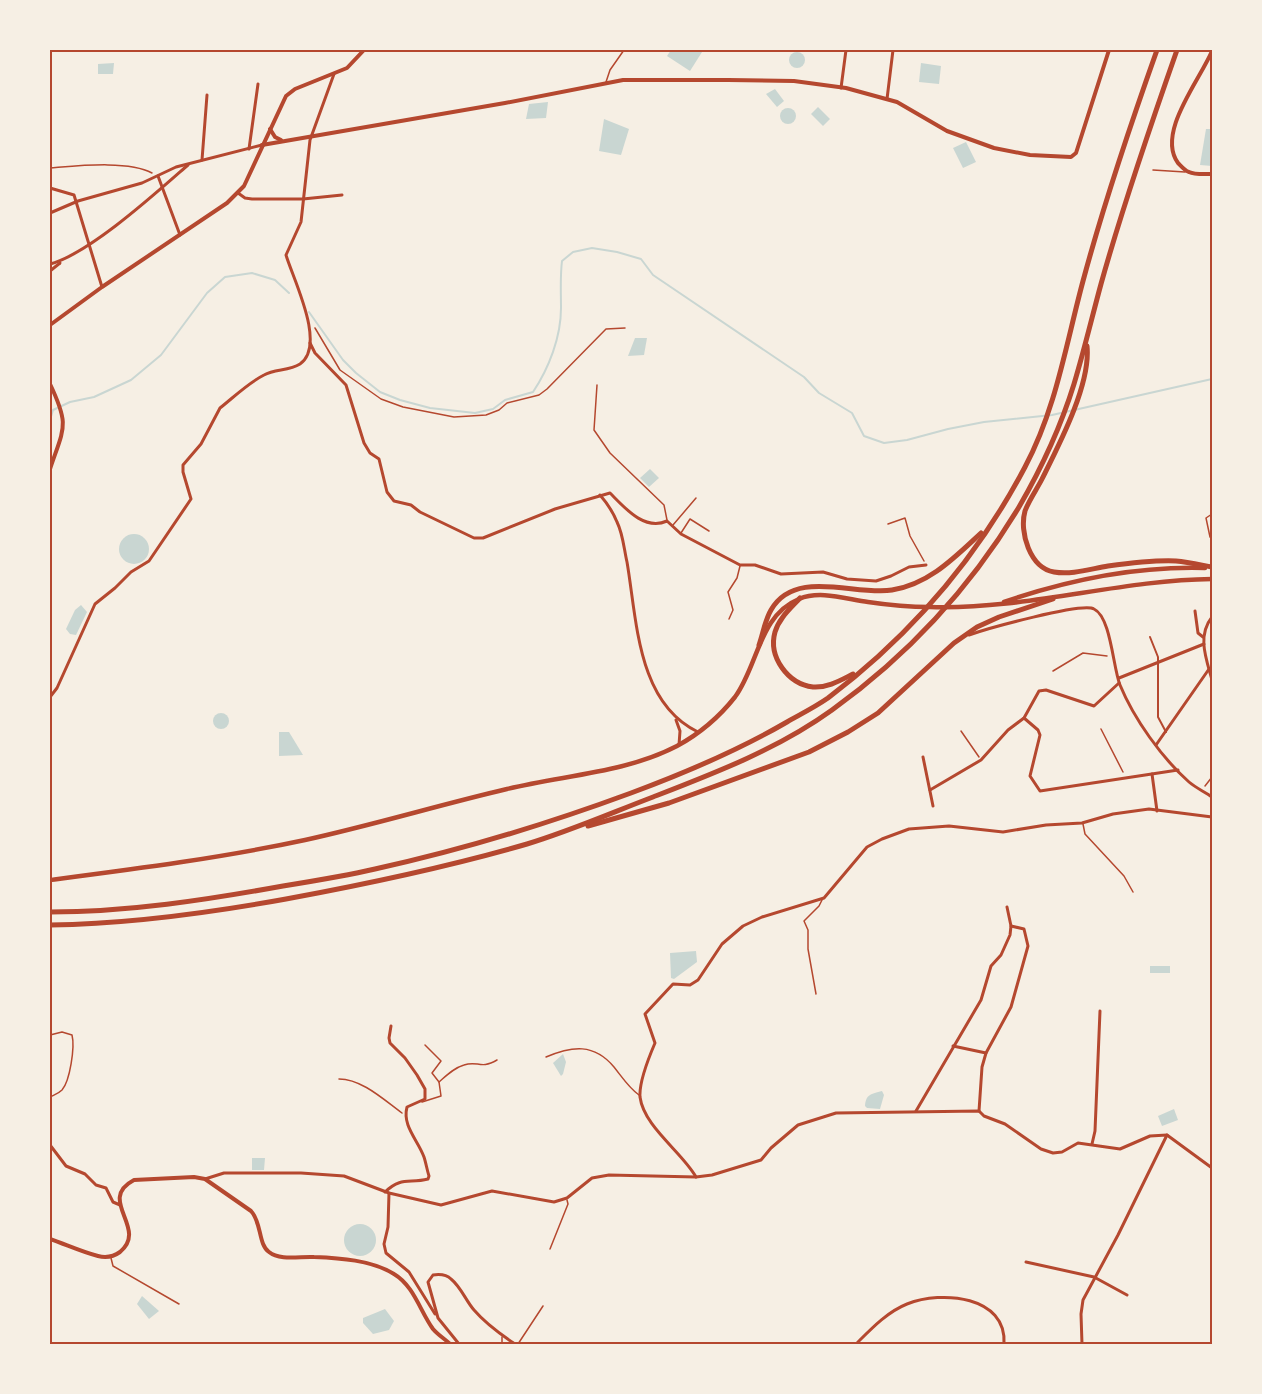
<svg xmlns="http://www.w3.org/2000/svg" width="1262" height="1394" font-family="Lora,serif">
  <style>
    .water { fill: #c9d6d2 }
    .lines { fill: none; stroke-linecap: round; stroke-linejoin: round }
    .stream { stroke: #c9d6d2; stroke-width: 2 }
    .path { stroke: #b5482f; stroke-width: 1.5 }
    .service { stroke: #b5482f; stroke-width: 1.5 }
    .pedestrian { stroke: #b5482f; stroke-width: 2 }
    .minor { stroke: #b5482f; stroke-width: 3 }
    .tertiary { stroke: #b5482f; stroke-width: 4 }
    .primary { stroke: #b5482f; stroke-width: 4.5 }
    .motorway { stroke: #b5482f; stroke-width: 5 }
    .neatline { fill: none; stroke: #b5482f; stroke-width: 2 }
  </style>
  <rect width="100%" height="100%" fill="#f6efe4"/>
  <g class="water">
    <path d="M671,50H698L702,52L690,71L667,56Z"/>
    <circle cx="797" cy="60" r="8"/>
    <path d="M114,63L113,74H98V64Z"/>
    <path d="M921,63L941,66L939,84L919,82Z"/>
    <path d="M775,89L784,101L777,107L766,94Z"/>
    <path d="M548,102L546,118L526,119L529,104Z"/>
    <path d="M818,107L830,119L823,126L811,114Z"/>
    <circle cx="788" cy="116" r="8"/>
    <path d="M604,119L629,129L621,155L599,151Z"/>
    <path d="M1206,129H1212V166L1200,165Z"/>
    <path d="M966,142L976,162L963,168L953,148Z"/>
    <path d="M635,338H647L644,355L628,356Z"/>
    <path d="M650,469L659,478L649,487L640,478Z"/>
    <circle cx="134" cy="549" r="15"/>
    <path d="M81,605L87,612L76,635L70,634L66,629L75,610Z"/>
    <circle cx="221" cy="721" r="8"/>
    <path d="M279,732H289L303,755L279,756Z"/>
    <path d="M696,951L697,962L674,979L671,978L670,953Z"/>
    <rect x="1150" y="966" width="20" height="7"/>
    <path d="M563,1054L566,1062L563,1074L561,1076L553,1063Z"/>
    <path d="M882,1091L884,1095L880,1109L867,1108L865,1106C866,1094 871,1094 882,1091Z"/>
    <path d="M1174,1109L1178,1120L1162,1126L1158,1116Z"/>
    <path d="M252,1158H265L264,1170H252Z"/>
    <circle cx="360" cy="1240" r="16"/>
    <path d="M142,1296L159,1311L149,1319L137,1304Z"/>
    <path d="M385,1309L394,1321L389,1330L373,1334L363,1323V1318Z"/>
  </g>
  <g class="lines">
    <g class="stream">
      <path d="M309,312L343,360L356,373L380,392L400,400L430,408L475,413L493,409L505,400L533,392C549,368 561,337 561,308C561,292 560,277 562,261L573,252L592,248L617,252L641,259L653,275L804,377L819,393L852,413L864,436L884,443L907,440L948,429L984,422L1052,415L1212,379"/>
      <path d="M50,420L53,410L70,402L94,397L131,380L161,355L207,293L225,277L252,273L275,280L289,293"/>
    </g>
    <g class="path">
      <path d="M50,168C76,166 129,160 152,173"/>
      <path d="M315,328L340,370L381,399L403,407L454,417L486,415L499,410L507,403L539,395L547,389L606,329L625,328"/>
      <path d="M888,524L905,518L910,536L924,561"/>
      <path d="M1053,671L1083,653L1107,656"/>
      <path d="M1101,729L1123,772"/>
      <path d="M961,731L979,757"/>
      <path d="M1205,786L1212,777"/>
      <path d="M339,1079C362,1079 384,1100 402,1113"/>
    </g>
    <g class="service">
      <path d="M606,82L610,70L624,50"/>
      <path d="M1153,170L1185,172"/>
      <path d="M597,385L594,430L610,453L664,505L667,520"/>
      <path d="M1212,514L1206,518L1210,537L1212,539"/>
      <path d="M673,525L696,498"/>
      <path d="M681,533L690,519L709,531"/>
      <path d="M729,619L733,610L728,592L737,578L740,566"/>
      <path d="M1083,824L1085,834L1124,876L1133,892"/>
      <path d="M816,994L808,949V930L804,921L819,906L823,898"/>
      <path d="M50,1035L62,1032L72,1035C75,1047 70,1081 62,1090C58,1094 54,1095 50,1097"/>
      <path d="M546,1057C572,1046 594,1043 614,1067C622,1077 629,1088 639,1095"/>
      <path d="M439,1082C447,1075 454,1068 464,1065C478,1060 480,1070 497,1060"/>
      <path d="M422,1102L441,1096L439,1082L432,1073L441,1061L425,1045"/>
      <path d="M550,1249L568,1204L567,1200"/>
      <path d="M111,1258L113,1266L179,1304"/>
      <path d="M502,1337V1344"/>
      <path d="M518,1344L543,1306"/>
    </g>
    <path class="pedestrian" d="M1150,637L1158,657V717L1166,732"/>
    <g class="minor">
      <path d="M841,88L846,50"/>
      <path d="M887,99L893,50"/>
      <path d="M249,149L258,84"/>
      <path d="M202,160L207,95"/>
      <path d="M158,176L180,235"/>
      <path d="M50,188L74,195L102,287"/>
      <path d="M238,193L245,198L252,199H303L342,195"/>
      <path d="M50,213L78,201L142,183L176,167L262,145"/>
      <path d="M50,264C89,254 156,193 188,165"/>
      <path d="M50,271L60,263"/>
      <path d="M310,343L315,353L346,385L364,443L370,453L379,459L387,492L394,501L411,505L420,512L474,538H483L555,509L610,493C625,508 644,531 667,521L681,534L740,565H755L781,574L823,572L847,579L876,581L891,576L909,567L926,565"/>
      <path d="M600,495C607,503 613,512 617,522C623,534 624,549 627,562C637,620 637,703 698,732"/>
      <path d="M1195,611L1198,633L1203,637"/>
      <path d="M1212,617C1197,636 1206,658 1212,680"/>
      <path d="M969,635C986,629 1082,602 1094,609C1111,617 1113,668 1120,685C1134,719 1162,758 1189,782C1196,788 1205,792 1212,797"/>
      <path d="M1119,678L1204,644"/>
      <path d="M50,697L57,688L95,604L115,588L131,572L149,561L191,499L183,472V465L201,444L220,408C234,397 248,383 264,375C275,369 289,371 300,364C327,345 293,279 286,255L301,222L310,140L334,74"/>
      <path d="M1024,718L1038,730L1040,735L1030,776L1040,791L1178,770"/>
      <path d="M676,720L680,731L679,745"/>
      <path d="M1156,745L1209,669"/>
      <path d="M923,757L933,806"/>
      <path d="M1152,774L1157,811"/>
      <path d="M930,790L981,760L1008,730L1024,718L1039,691L1046,690L1094,706L1119,683"/>
      <path d="M953,1046L986,1053"/>
      <path d="M916,1111L981,1000L991,966L1001,955L1010,935L1011,926L1007,907"/>
      <path d="M979,1111L982,1067L986,1053L1011,1007L1028,946L1024,929L1011,926"/>
      <path d="M1092,1144L1095,1131L1100,1011"/>
      <path d="M50,1145L66,1166L85,1174L96,1185L106,1188L113,1202L120,1205"/>
      <path d="M696,1177C682,1152 644,1127 640,1097C639,1083 649,1057 655,1043L645,1014L673,984L690,985L698,980L722,944L743,926L762,917L824,898L867,847L882,839L909,829L949,826L1003,832L1046,825L1082,823L1113,814L1149,809L1212,817"/>
      <path d="M205,1179L224,1173H301L344,1176L389,1193L441,1205L492,1191L554,1202L567,1198L592,1178L609,1175L696,1177L712,1175L761,1160L771,1148L798,1125L836,1113L979,1111L984,1116L1005,1124L1041,1149L1053,1153L1062,1152L1078,1143L1120,1149L1150,1136L1167,1135L1212,1168"/>
      <path d="M385,1192C402,1176 409,1184 428,1179L429,1176C427,1170 426,1163 424,1157C418,1140 402,1126 407,1107L425,1099V1089L417,1075L405,1058L390,1043L389,1038L391,1026"/>
      <path d="M389,1193L388,1227L384,1244L386,1253L409,1272L435,1314"/>
      <path d="M1026,1262L1094,1277L1127,1295"/>
      <path d="M459,1344L438,1318L428,1282L433,1275C440,1274 446,1274 451,1279C461,1287 466,1301 474,1310C486,1324 500,1334 515,1344"/>
      <path d="M856,1344C871,1329 887,1312 907,1304C942,1290 1007,1296 1004,1344"/>
      <path d="M1082,1344L1081,1314L1083,1300L1118,1235L1167,1135"/>
    </g>
    <g class="tertiary">
      <path d="M1212,51C1200,80 1156,133 1178,163C1181,166 1185,171 1189,172C1195,175 1206,174 1212,174"/>
      <path d="M270,129L275,137L281,140"/>
      <path d="M262,145L505,103L623,80H728L794,81L846,88L897,102L947,131L994,148L1030,155L1071,157L1076,153L1109,50"/>
      <path d="M50,325L102,287L227,203L244,186L286,96L295,89L347,68L364,50"/>
      <path d="M50,384C70,426 64,427 50,469"/>
      <path d="M50,1239C65,1244 82,1252 98,1256C106,1258 113,1257 120,1252C149,1228 96,1200 134,1180L194,1177L205,1179L251,1211C262,1223 258,1244 269,1252C280,1261 301,1256 314,1257C339,1258 372,1260 394,1274C414,1286 420,1311 433,1329C438,1335 445,1339 450,1344"/>
    </g>
    <g class="primary">
      <path d="M1004,602C1068,580 1137,566 1205,568"/>
      <path d="M50,880C135,869 221,858 305,840C373,825 439,805 507,789C564,775 625,773 677,746C699,734 720,716 735,697C758,666 759,615 799,599C820,590 846,599 868,602C888,605 909,607 930,607C1026,610 1118,580 1212,579"/>
    </g>
    <g class="motorway">
      <path d="M1087,346C1091,384 1059,445 1042,479C1037,489 1029,500 1025,511C1019,532 1030,568 1054,572C1072,575 1090,569 1108,566C1130,563 1154,560 1176,561C1188,562 1201,565 1212,567"/>
      <path d="M800,598C791,608 779,618 775,632C768,657 788,684 813,687C828,688 841,680 853,674"/>
      <path d="M759,645C763,634 765,620 771,610C795,568 855,596 892,590C929,584 954,558 981,533"/>
      <path d="M588,826L669,803L809,752L848,732L878,713L954,643L977,627L999,617L1053,599"/>
      <path d="M50,912C128,912 206,900 283,886C314,881 345,876 375,869C462,850 547,824 631,793C685,773 737,751 787,722C801,714 815,707 828,698C910,636 977,558 1025,467C1056,409 1066,344 1083,281C1104,203 1130,126 1157,50"/>
      <path d="M50,925C129,924 209,913 286,899C367,884 448,867 527,844C570,831 611,813 653,797C715,773 778,749 832,710C907,656 971,587 1019,507C1041,469 1061,426 1074,384C1084,351 1092,317 1101,284C1123,205 1150,127 1177,50"/>
    </g>
  </g>
  <rect width="1262" height="1394" fill="none" stroke="#f6efe4" stroke-width="102"/>
  <rect x="51" y="51" width="1160" height="1292" class="neatline"/>
</svg>
